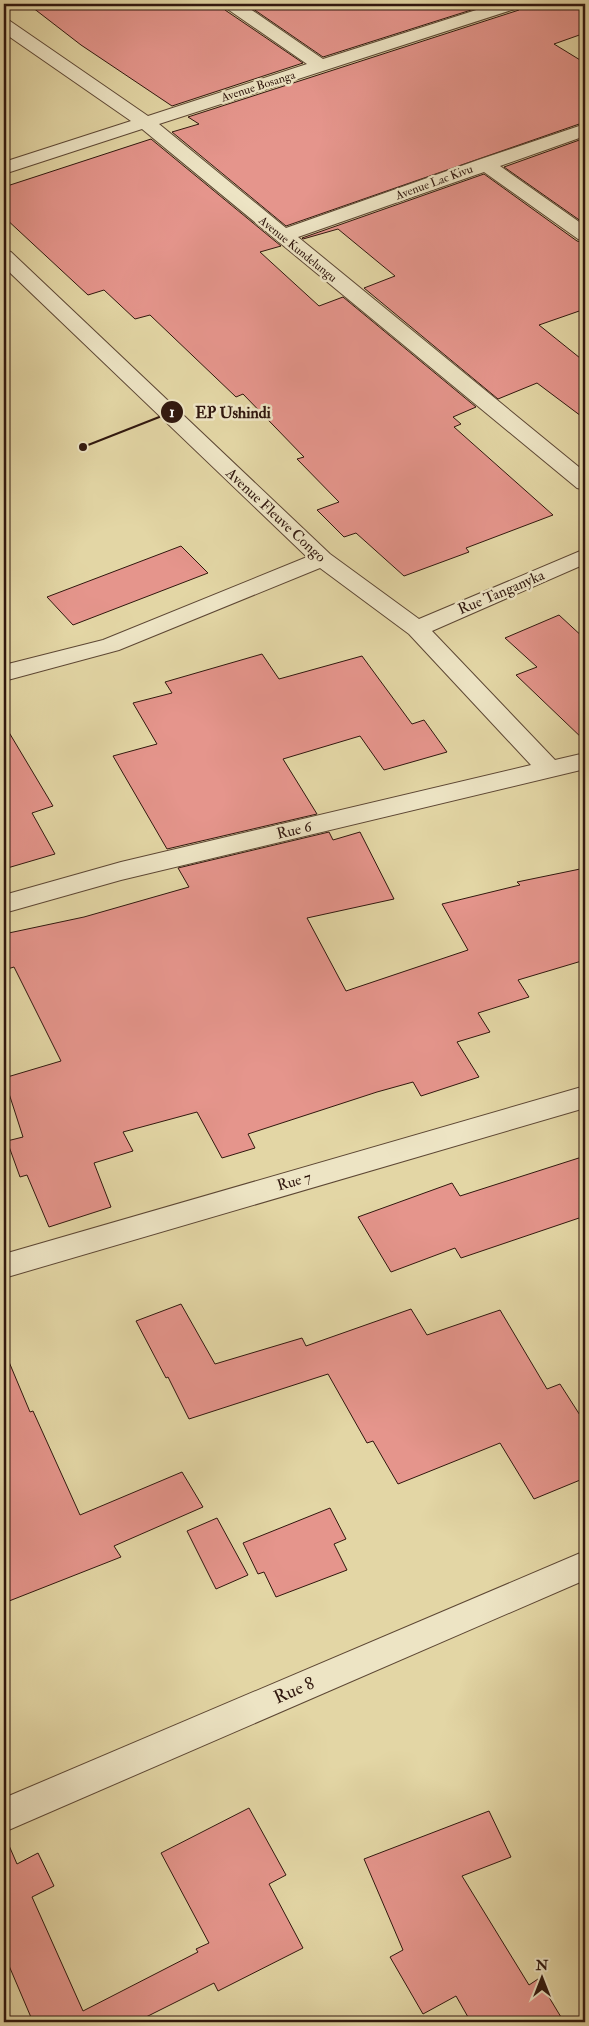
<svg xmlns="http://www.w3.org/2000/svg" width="589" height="2026" font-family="'IM FELL Double Pica',serif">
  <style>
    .building { fill: #e5958c; stroke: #30170e }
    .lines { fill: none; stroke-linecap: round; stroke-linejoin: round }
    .minor-casing { stroke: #5d4734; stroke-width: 2 }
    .minor { fill: #ede4c4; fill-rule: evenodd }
    .labels { text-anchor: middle; stroke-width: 5; stroke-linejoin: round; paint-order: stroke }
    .far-street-label { font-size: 12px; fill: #30170e; stroke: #ede4c4 }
    .street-label { font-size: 15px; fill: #30170e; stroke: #ede4c4 }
    .near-street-label { font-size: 18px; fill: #30170e; stroke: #ede4c4 }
    .leader { fill: none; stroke: #30170e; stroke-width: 2 }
    .callout-dot { fill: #30170e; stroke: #ede4c4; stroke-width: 2 }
    .mark-label { font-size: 15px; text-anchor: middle; font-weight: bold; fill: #fff }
    .callout-label { font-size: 16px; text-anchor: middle; font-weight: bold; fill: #30170e; stroke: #ede4c4; stroke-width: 5; stroke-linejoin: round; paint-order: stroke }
  </style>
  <rect width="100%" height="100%" fill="#e3d6a5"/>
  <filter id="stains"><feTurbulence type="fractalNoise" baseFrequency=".004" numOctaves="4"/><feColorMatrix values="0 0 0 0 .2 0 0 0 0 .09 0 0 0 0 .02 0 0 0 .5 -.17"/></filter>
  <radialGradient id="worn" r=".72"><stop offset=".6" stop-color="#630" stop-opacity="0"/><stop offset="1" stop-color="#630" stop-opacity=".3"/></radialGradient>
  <g class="building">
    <path d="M28,4H221L225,10L303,63L172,106L81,45Z"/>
    <path d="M246,4H490L323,57Z"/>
    <path d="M523,4H585V33L554,44L585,63V122L286,226L172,132L199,124L188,117L519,10Z"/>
    <path d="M585,138V224L504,167Z"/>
    <path d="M151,139L281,246L260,252L319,306L343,297L476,407L453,417L461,424L454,427L553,515L466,548L469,552L404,576L356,533L344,537L317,510L339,502L297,459L304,457L243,394L236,397L150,315L135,319L104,290L88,295L4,217V187Z"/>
    <path d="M484,174L577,241L585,243V309L539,325L585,362V419L537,383L498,399L364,288L395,276L338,229L303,239L302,238Z"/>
    <path d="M181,546L208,573L73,625L47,597Z"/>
    <path d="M559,615L585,639V741L516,675L537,667L505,638Z"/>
    <path d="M262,654L279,679L362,656L412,724L424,720L447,752L384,770L360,736L283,759L317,814L167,849L113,756L157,744L133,703L172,693L165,682Z"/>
    <path d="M4,724L53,806L32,813L55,854L4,869Z"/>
    <path d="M329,832L333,840L360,832L394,899L307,918L346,991L468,950L442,904L520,885L517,882L585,868V960L518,980L529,997L478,1013L490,1032L457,1042L479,1077L421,1096L413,1082L377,1092L248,1134L255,1148L222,1158L197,1112L123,1132L133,1151L94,1163L111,1207L49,1227L27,1175L20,1177L7,1141L23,1137L4,1078L61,1061L14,967L4,970V934L84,917L189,887L178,868Z"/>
    <path d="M585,1156V1216L461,1258L455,1248L391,1272L358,1217L452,1183L460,1196Z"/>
    <path d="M181,1304L215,1364L302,1338L306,1346L411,1309L427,1335L500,1310L547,1389L560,1384L585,1423V1478L534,1499L500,1443L398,1484L373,1441L367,1443L328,1374L189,1419L168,1377L166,1378L136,1321Z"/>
    <path d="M4,1350L30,1412L33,1411L80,1515L182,1472L203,1507L114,1546L121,1557L4,1603Z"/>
    <path d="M330,1508L346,1539L334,1544L347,1570L276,1597L264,1572L258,1574L243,1543Z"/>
    <path d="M217,1518L248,1575L216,1589L187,1531Z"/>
    <path d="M249,1808L286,1875L269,1884L303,1948L218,1991L214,1983L136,2022H33L4,1954V1834L17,1864L38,1853L54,1886L32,1897L83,2011L198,1952L196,1949L209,1943L161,1853Z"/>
    <path d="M489,1811L511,1857L462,1876L529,1985L538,1979L564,2022H459L468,2017L456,1996L423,2014L390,1957L403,1950L364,1859Z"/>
  </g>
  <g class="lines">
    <g class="minor-casing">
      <g id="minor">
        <path d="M223,4H243L323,59L495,4H521L518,8L159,124L286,228L478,160L585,124V136L500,166L585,226V241L578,239L484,172L298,237L585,472V490L577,488L142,129L4,174V162L131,121L4,33V20L10,21L148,116L307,64L226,8Z"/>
        <path d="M4,250L11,252L330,554L419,619L585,549V564L432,631L555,760L585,753V769L121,880L4,913V895L121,862L531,765L409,634L320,568L119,650L4,681V665L103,640L307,557L4,267Z"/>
        <path d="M585,1086V1108L4,1278V1254Z"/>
        <path d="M585,1551V1580L4,1832V1798Z"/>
      </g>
    </g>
    <use href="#minor" class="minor"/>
  </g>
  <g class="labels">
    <g class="far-street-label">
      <text transform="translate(258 86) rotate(-18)" y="4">Avenue Bosanga</text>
      <text transform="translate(434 182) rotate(-20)" y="4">Avenue Lac Kivu</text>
      <text transform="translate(298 249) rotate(39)" y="4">Avenue Kundelungu</text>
    </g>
    <g class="street-label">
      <text transform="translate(276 515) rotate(43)" y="5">Avenue Fleuve Congo</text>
      <text transform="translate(501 592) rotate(-23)" y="5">Rue Tanganyka</text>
      <text transform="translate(294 830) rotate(-13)" y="5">Rue 6</text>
      <text transform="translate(294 1181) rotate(-16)" y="5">Rue 7</text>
    </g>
    <g class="near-street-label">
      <text transform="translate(294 1690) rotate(-23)" y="6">Rue 8</text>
    </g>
  </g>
  <path class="leader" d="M83 447L172 412"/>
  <g class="callout-dot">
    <circle cx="83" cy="447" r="5"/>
    <circle cx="172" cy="412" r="12"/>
  </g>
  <g class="mark-label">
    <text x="172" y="417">1</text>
  </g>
  <g class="callout-label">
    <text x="233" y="418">EP Ushindi</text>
  </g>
  <rect width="589" height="2026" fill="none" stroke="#e3d6a5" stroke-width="20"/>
  <rect x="5" y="5" width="579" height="2016" fill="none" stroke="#30170e" stroke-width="2.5"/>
  <rect x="10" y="10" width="569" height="2006" fill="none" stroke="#30170e"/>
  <g transform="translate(542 1978)" stroke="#ede4c4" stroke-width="4" paint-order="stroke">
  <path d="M0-4L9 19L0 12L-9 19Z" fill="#30170e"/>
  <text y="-8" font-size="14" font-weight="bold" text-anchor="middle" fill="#30170e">N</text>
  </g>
  <rect width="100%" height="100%" filter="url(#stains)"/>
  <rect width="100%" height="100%" fill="url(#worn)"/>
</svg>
